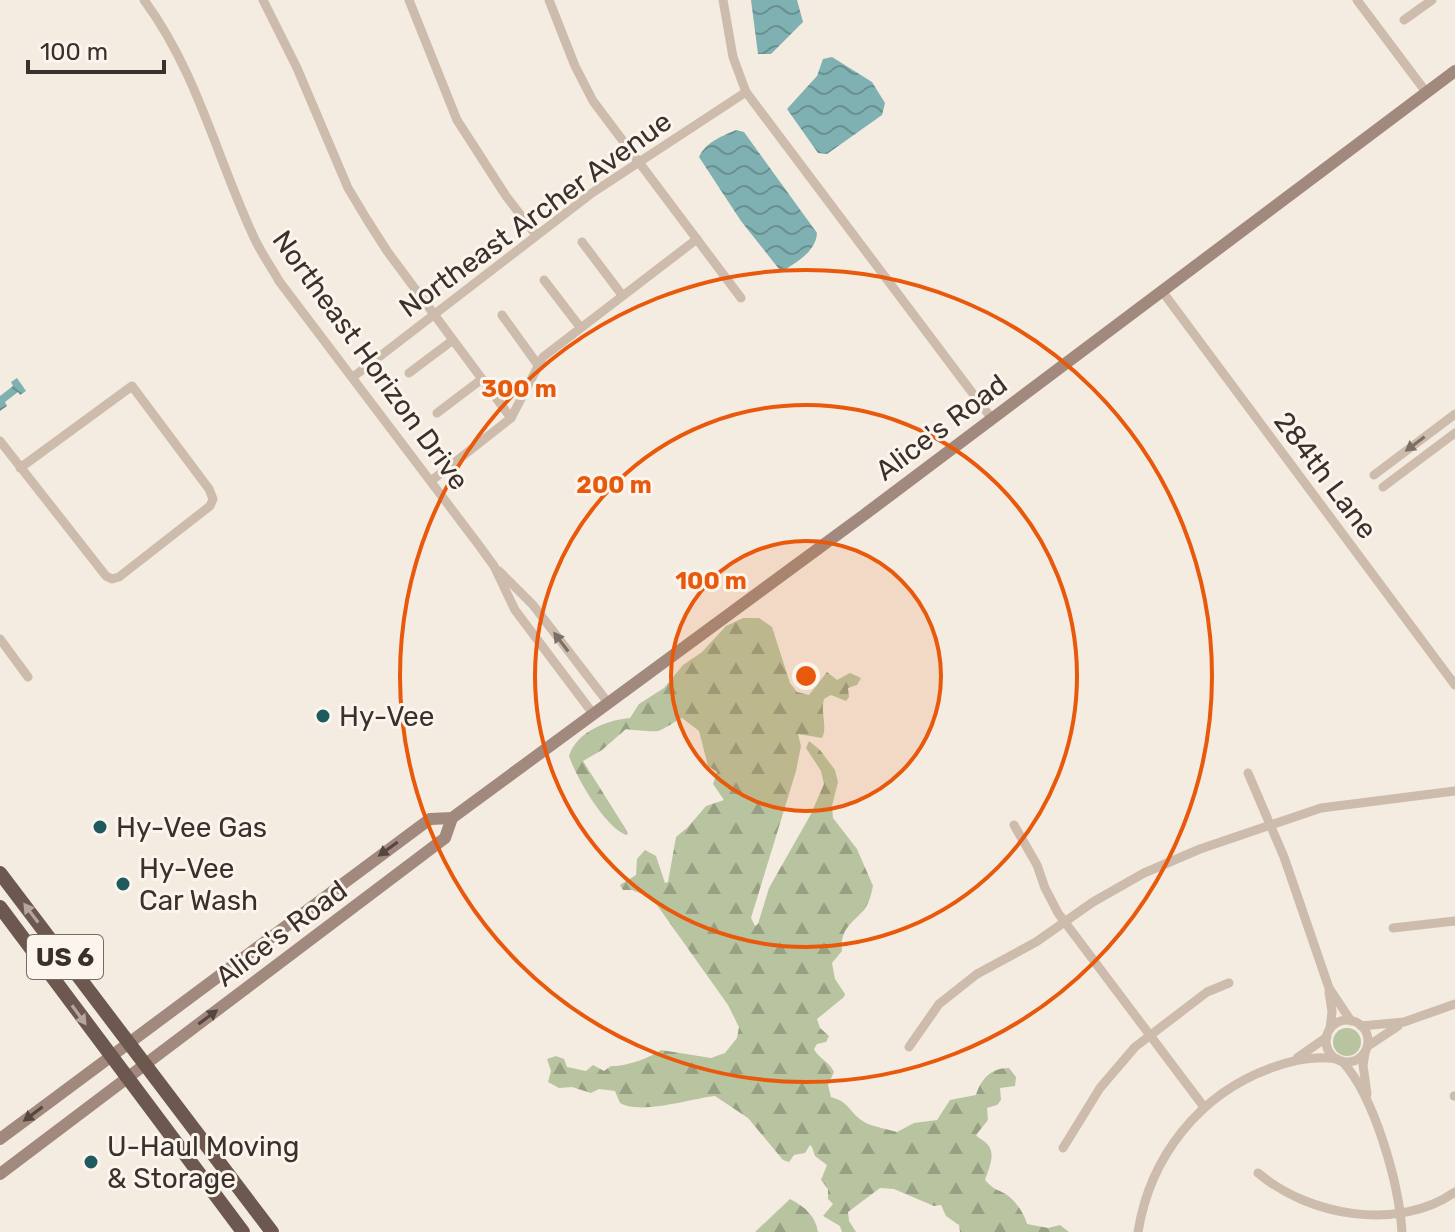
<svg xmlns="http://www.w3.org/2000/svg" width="1455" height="1232" font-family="Rubik,sans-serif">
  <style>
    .forest { fill: url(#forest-firs) }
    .garden { fill: #b8c4a0 }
    .water { fill: url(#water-waves) }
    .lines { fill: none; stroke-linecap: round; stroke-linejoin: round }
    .minor { stroke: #cdbbac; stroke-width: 9 }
    .secondary { stroke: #a18a7d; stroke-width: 12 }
    .trunk { stroke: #6c584f; stroke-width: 14 }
    .oneway { fill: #7d6f65 }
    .oneway2 { fill: #544640 }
    .oneway3 { fill: #b4a69e }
    .ring { fill: none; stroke: #e8590c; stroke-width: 4 }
    .poi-dot { fill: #1f5a5e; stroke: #fbf5ee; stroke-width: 3 }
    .labels { text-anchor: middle; stroke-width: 6; stroke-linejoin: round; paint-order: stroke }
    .shield { fill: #fbf5ee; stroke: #756b66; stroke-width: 2 }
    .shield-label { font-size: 26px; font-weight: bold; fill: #3b302b }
    .street-label { font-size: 28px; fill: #3b302b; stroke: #fbf5ee }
    .poi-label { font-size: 28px; fill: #3b302b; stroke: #fbf5ee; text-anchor: start }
    .centre { fill: #e8590c; stroke: #fbf5ee; stroke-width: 4 }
    .ring-label { font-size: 24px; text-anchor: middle; font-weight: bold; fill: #e8590c; stroke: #fbf5ee; stroke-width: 6; stroke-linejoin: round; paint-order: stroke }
  </style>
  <defs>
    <pattern id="forest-firs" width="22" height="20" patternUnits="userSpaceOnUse" patternTransform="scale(2)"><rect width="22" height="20" fill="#b8c4a0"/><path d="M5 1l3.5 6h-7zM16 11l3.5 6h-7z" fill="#97a083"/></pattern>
    <pattern id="water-waves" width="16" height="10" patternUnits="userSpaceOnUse" patternTransform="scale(2)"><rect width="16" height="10" fill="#7fb0b2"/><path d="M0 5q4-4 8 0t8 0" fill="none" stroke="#699091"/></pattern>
  </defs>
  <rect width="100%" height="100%" fill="#f4ebe1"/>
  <g class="forest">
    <path d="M743,618H759L772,627L790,683L797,692L809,695L827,672L837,680L850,673L861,678L857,685L848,688L849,697L846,701L831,695L824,699C820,712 828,726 822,738L798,734L801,746L796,771L751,918L755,926L758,924L769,888L811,814L824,784L821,771L806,748L809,741L820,750L835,770L838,782L832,806L833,818L857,849L873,886C871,895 869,904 863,911C850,925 840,930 842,951L832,963L835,979L845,994L844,997L817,1019L820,1028L829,1036L826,1042L817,1044L814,1049C819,1059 829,1061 834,1072L828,1085L831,1097C852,1103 849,1114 866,1123C875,1127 887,1129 897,1132L914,1123L937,1120L950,1100L976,1095C981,1079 991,1068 1009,1068L1016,1077L1015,1086L1000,1088L1001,1100L997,1105L987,1108L988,1120L976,1135C979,1139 984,1140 987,1144C997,1153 988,1170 985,1180C997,1193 997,1188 1007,1195C1015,1200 1025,1215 1027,1224L1048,1228L1060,1225L1069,1232H960L959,1225L946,1216L941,1205L934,1206L894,1189L880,1188L848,1212L849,1221L856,1232H842L840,1226L823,1216L833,1204L828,1199V1189L821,1180L827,1165L815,1156L812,1147L810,1145L805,1153L794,1155L789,1162L783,1160L748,1118L715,1096C690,1099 640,1115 620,1103L615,1091L599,1089L591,1093L572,1087L559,1088L548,1082L551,1071L547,1059L556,1056L564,1059L567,1067L586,1071L593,1065L604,1071L611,1066C624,1067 650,1058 661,1050L711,1058L725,1053L737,1038L739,1027L728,1005L652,898L632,890H623L620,885L636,875L637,859L645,850L656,856L665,883L668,882L676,837L688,827L706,806L724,800L713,784L717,772L708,766L699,731L682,718C675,721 665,729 658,731C656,732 628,730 626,729L602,750L583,761L627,831L628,834L626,835C604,826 576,777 569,756C577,731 608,720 630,718L639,704L664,688L683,665L702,652L726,626Z"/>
    <path d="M790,1199C805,1207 815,1215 818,1232H755Z"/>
  </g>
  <circle class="garden" cx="1347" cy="1042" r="14"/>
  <g class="water">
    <path d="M751,0H797L803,22L771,54H758Z"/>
    <path d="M832,57L872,82L885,103L882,115L827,154L818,153L787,109L817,76L823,59Z"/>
    <path d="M736,130L744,132L817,233C816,250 800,260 786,269H779L741,221L699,157C706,142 722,136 736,130Z"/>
    <path d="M17,378L26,391L20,395L18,392L5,402L7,406L0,411V396L13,386L11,382Z"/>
  </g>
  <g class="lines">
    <g class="minor">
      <path d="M144,0C196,70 216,155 252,233C259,250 270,265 279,281L478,544L494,566L515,610L594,715"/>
      <path d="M263,0L297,68L348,188L366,218L387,251L511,418"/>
      <path d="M409,0L457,120L506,196L536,235"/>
      <path d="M549,0L575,66L593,101L741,298"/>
      <path d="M723,0L733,57L746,92L992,419"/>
      <path d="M1357,0L1426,92"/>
      <path d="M1404,20L1432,0"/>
      <path d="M582,242L622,295"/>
      <path d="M544,280L580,327"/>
      <path d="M1162,291L1455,685"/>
      <path d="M502,315L538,365"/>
      <path d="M409,373L453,340"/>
      <path d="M353,377L592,193L746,92"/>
      <path d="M437,413L482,379"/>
      <path d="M0,441L106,576L112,579L119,577L210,506L213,499L209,489L132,386L20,468"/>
      <path d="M1374,475L1455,414"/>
      <path d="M431,481L511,418L543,357L697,239"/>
      <path d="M1383,487L1455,433"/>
      <path d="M499,571L533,605L609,704"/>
      <path d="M0,639L28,677"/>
      <path d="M1248,773L1284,857L1329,988L1351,1021"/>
      <path d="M1014,825L1037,865L1045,888L1058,913L1204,1107"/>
      <path d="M1393,928L1455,921"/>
      <path d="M1329,992L1332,1012L1330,1029"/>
      <circle cx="1347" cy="1041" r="21"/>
      <path d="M1361,1026L1404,1022L1455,1004"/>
      <path d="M1368,1046L1398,1026"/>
      <path d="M909,1047L939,1004L977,974L1036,942L1093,902L1144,873L1200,849L1321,808L1455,791"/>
      <path d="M1365,1053L1363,1065L1367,1094"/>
      <path d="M1297,1058L1327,1037"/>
      <path d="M1342,1061C1375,1097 1399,1184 1402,1232"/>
      <path d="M1454,1096H1455"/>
      <path d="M1063,1148L1100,1088L1135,1047L1207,992L1229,983"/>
      <path d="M1258,1173C1309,1216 1398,1232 1455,1192"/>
      <path d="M1138,1232C1150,1157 1199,1094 1271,1068C1292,1060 1314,1055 1337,1059"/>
    </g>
    <g class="secondary">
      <path d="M0,1139L430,819L452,818L864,515L1455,71"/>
      <path d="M0,1174L445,838L452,818"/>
    </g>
    <g class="trunk">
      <path d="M0,873L272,1232"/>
      <path d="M0,907L243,1232"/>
    </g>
  </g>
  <defs><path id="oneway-solid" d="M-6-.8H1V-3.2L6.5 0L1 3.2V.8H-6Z" transform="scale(2)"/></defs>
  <g class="oneway">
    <use href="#oneway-solid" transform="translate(1415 444) rotate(143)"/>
    <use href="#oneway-solid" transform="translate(561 642) rotate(-127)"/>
  </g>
  <g class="oneway2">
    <use href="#oneway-solid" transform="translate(388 849) rotate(144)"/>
    <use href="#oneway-solid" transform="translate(208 1017) rotate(-37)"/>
    <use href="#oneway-solid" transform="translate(33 1114) rotate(143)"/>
  </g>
  <g class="oneway3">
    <use href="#oneway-solid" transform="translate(31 913) rotate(-127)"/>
    <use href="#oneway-solid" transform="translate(79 1015) rotate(54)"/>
  </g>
  <circle cx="806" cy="676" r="135" fill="#e8590c" fill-opacity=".12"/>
  <g class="ring">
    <circle cx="806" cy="676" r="135"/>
    <circle cx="806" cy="676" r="271"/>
    <circle cx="806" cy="676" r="406"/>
  </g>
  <g class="poi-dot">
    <circle cx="323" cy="716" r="8"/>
    <circle cx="100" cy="827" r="8"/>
    <circle cx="123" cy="884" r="8"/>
    <circle cx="91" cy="1162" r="8"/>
  </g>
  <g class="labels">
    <rect class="shield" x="27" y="935" width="76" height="44" rx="6"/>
    <g class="shield-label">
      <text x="65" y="966">US 6</text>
    </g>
    <g class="street-label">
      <text transform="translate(535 214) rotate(-36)" y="10">Northeast Archer Avenue</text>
      <text transform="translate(371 360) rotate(54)" y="10">Northeast Horizon Drive</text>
      <text transform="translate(941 427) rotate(-37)" y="10">Alice's Road</text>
      <text transform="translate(1326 475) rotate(53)" y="10">284th Lane</text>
      <text transform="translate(281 933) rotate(-37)" y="10">Alice's Road</text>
    </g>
    <g class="poi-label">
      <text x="339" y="726">Hy-Vee</text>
      <text x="116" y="837">Hy-Vee Gas</text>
      <text x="139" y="878">Hy-Vee<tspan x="139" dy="32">Car Wash</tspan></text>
      <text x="107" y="1156">U-Haul Moving<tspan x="107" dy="32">&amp; Storage</tspan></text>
    </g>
  </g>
  <circle cx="806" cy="676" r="12" class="centre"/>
  <g class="ring-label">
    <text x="519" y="397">300 m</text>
    <text x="614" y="493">200 m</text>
    <text x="711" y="589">100 m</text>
  </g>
  <path d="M28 60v12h136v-12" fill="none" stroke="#3b302b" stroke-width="4"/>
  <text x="40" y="60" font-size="24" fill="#3b302b" stroke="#fbf5ee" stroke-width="6" paint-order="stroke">100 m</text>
</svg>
